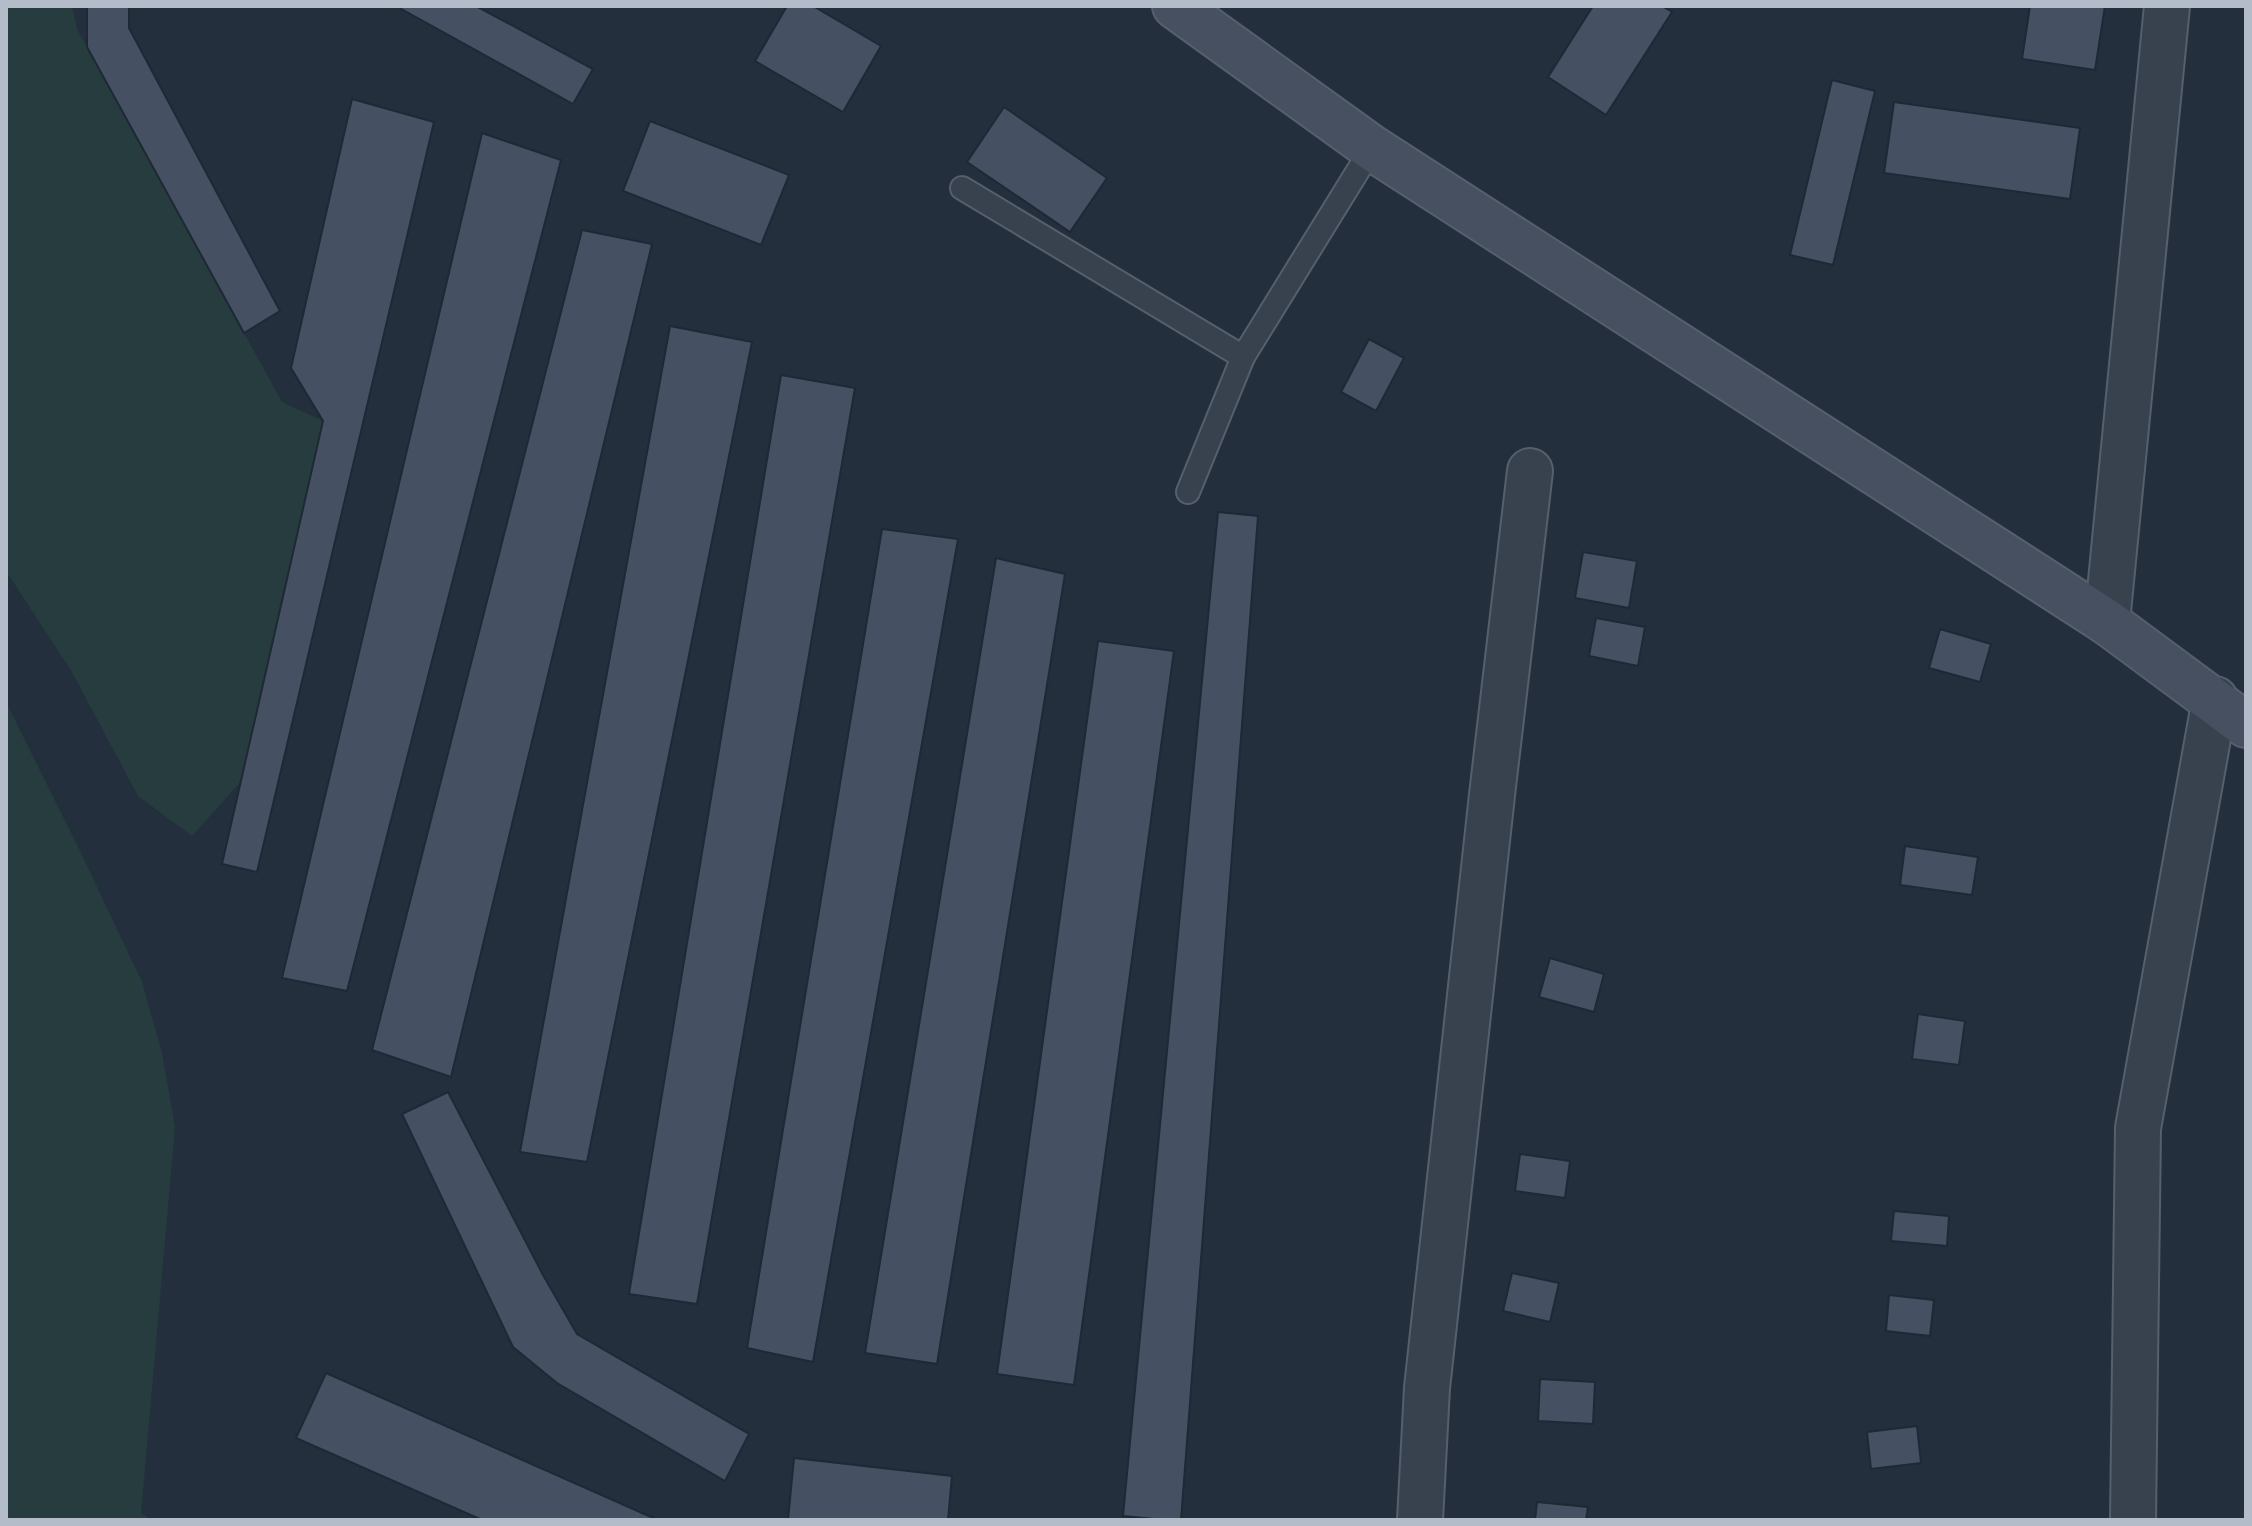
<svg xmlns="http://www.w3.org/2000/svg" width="2252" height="1526" font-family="'Open Sans',sans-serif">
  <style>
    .green { fill: #263c3f }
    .building { fill: #455162; stroke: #1f2835; stroke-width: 2 }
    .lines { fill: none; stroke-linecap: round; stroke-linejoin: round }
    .lane-casing { stroke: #565f6c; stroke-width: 26 }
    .street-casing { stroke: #565f6c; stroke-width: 48 }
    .secondary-casing { stroke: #565f6c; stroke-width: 48 }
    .lane { stroke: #38414e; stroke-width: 22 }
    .street { stroke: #38414e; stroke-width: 44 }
    .secondary { stroke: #465061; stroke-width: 44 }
  </style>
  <rect width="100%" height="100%" fill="#242f3e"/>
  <g class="green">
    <path d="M6,6H72L77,29L282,402L323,421L243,779L192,836L138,796L72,672L6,571Z"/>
    <path d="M6,702L80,851L142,982L162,1053L175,1127L141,1513L152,1520H6Z"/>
  </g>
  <g class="building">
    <path d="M87,6H129V28L280,311L244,333L87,47Z"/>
    <path d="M396,6H476L593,69L573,104Z"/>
    <path d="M787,6H813L881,46L843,112L755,61Z"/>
    <path d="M1593,6H1662L1672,12L1606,115L1548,77Z"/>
    <path d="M2030,6H2105L2095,70L2022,59Z"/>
    <path d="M1832,80L1875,91L1833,265L1790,255Z"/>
    <path d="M352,99L434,122L257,872L222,864L323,421L291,368Z"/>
    <path d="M1894,102L2080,128L2070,199L1884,173Z"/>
    <path d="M1004,107L1107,178L1070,232L967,162Z"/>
    <path d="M650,121L789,175L761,245L623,191Z"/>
    <path d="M482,133L561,160L347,991L282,978Z"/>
    <path d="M582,230L652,244L451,1077L372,1050Z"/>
    <path d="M670,326L752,342L587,1162L520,1152Z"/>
    <path d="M1369,339L1404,358L1376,411L1341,392Z"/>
    <path d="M781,375L855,388L697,1304L629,1294Z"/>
    <path d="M1218,512L1258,516L1181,1520H1165L1123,1516Z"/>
    <path d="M882,529L958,539L813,1362L747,1348Z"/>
    <path d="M1583,552L1637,561L1629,608L1575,598Z"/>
    <path d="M996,558L1065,574L937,1364L865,1353Z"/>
    <path d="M1596,618L1645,627L1638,666L1589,656Z"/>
    <path d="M1940,629L1991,644L1980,682L1929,668Z"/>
    <path d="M1098,641L1174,651L1074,1385L997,1374Z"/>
    <path d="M1905,846L1978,857L1972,895L1900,885Z"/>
    <path d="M1550,958L1604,974L1594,1012L1539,997Z"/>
    <path d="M1918,1014L1965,1021L1959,1065L1912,1059Z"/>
    <path d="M448,1092L543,1275L577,1334L749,1434L725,1481L557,1383L513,1347L402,1114Z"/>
    <path d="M1520,1154L1570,1161L1565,1198L1515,1191Z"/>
    <path d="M1894,1211L1949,1216L1947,1246L1891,1241Z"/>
    <path d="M1512,1273L1559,1283L1550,1322L1503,1311Z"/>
    <path d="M1889,1295L1934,1300L1930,1336L1886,1331Z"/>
    <path d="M326,1373L658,1520H482L296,1438Z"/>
    <path d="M1540,1379L1595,1382L1593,1424L1538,1421Z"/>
    <path d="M1917,1426L1921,1463L1871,1469L1867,1432Z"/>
    <path d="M794,1458L952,1476L948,1520H788Z"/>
    <path d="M1537,1502L1588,1507L1586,1520H1535Z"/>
  </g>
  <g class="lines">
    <g class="lane-casing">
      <g id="lane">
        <path d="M962,188L1243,357"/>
        <path d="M1188,492L1243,357L1372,148"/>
      </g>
    </g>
    <g class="street-casing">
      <g id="street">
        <path d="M2107,622L2167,6"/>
        <path d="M1420,1520L1427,1388L1492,795L1530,471"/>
        <path d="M2133,1520L2138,1128L2215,699"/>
      </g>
    </g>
    <g class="secondary-casing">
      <path id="secondary" d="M1175,6L1372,148L2107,622L2246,725"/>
    </g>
    <use href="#lane" class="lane"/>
    <use href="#street" class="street"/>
    <use href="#secondary" class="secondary"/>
  </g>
  <rect width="2252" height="1526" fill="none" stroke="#b4bcc9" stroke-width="16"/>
</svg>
